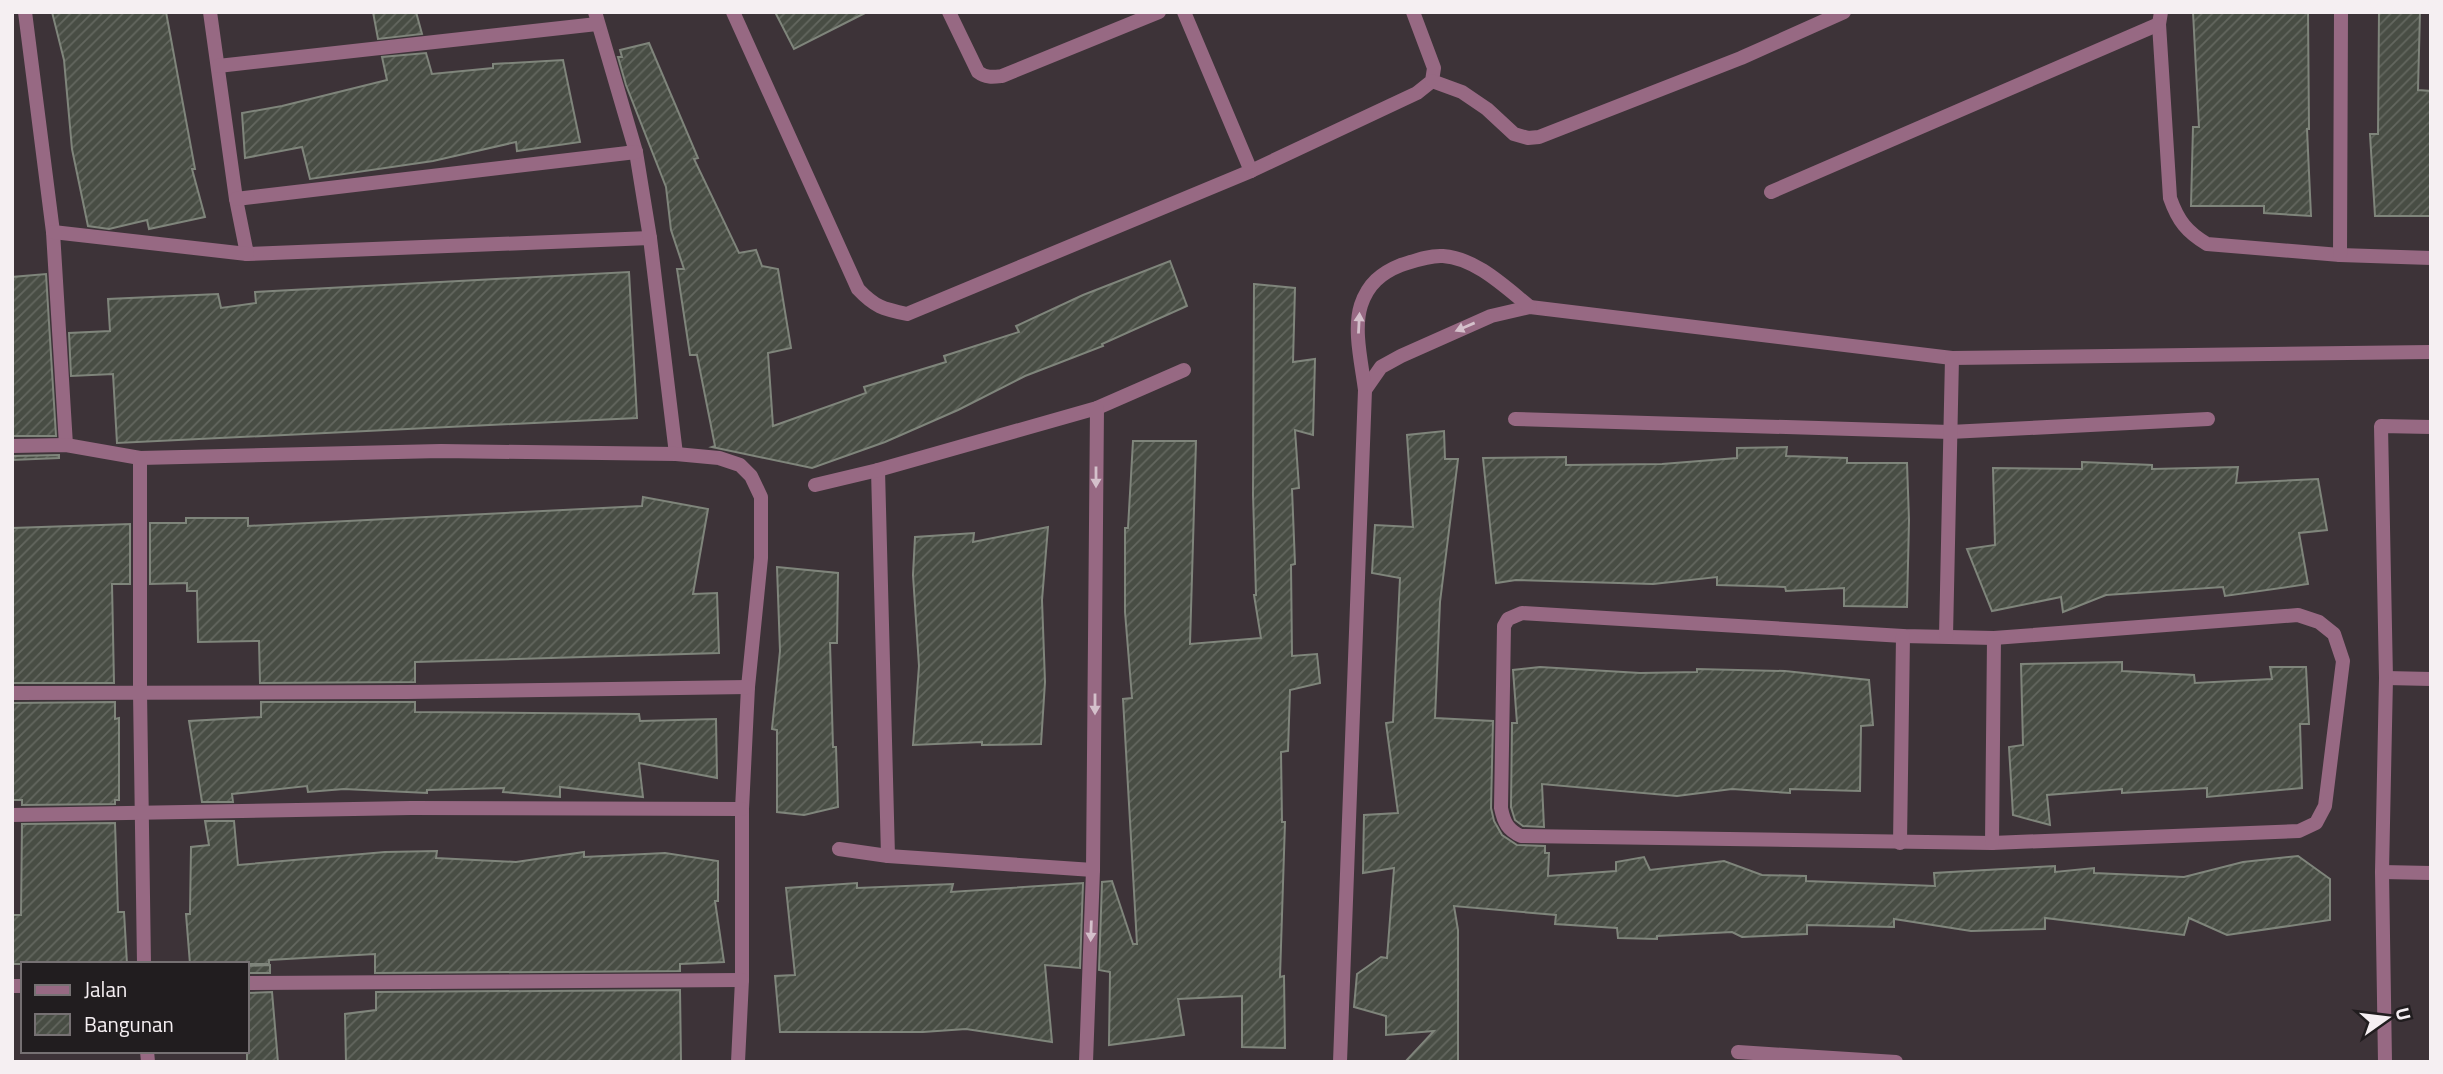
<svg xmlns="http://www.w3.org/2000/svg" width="2443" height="1074" font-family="'Titillium Web',sans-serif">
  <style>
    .building { fill: url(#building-hatch); stroke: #7f857b; stroke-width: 2 }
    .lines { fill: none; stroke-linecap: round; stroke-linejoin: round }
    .street { stroke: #976983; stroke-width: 14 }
    .oneway { fill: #d4c0cb }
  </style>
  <defs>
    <pattern id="building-hatch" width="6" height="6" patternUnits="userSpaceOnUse" patternTransform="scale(1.75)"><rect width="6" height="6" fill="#484d44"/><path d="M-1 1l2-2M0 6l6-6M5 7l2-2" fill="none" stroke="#63675f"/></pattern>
  </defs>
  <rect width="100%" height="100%" fill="#3d3338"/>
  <g class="building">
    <path d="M52,12H166L195,169H192L205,217L149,229L147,220L109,229L88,226L72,149L64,60Z"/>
    <path d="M373,12H416L422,34L378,39Z"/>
    <path d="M775,12H867L794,49Z"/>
    <path d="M2193,12H2308L2309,129H2307L2311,216L2264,213V206H2191L2193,127H2199Z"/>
    <path d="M2379,12H2420L2418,90L2431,91V216H2375L2370,134H2378Z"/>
    <path d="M649,43L698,158L694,159L739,253L756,250L762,266L778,269L791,348L768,353L773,426L866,393L864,387L946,362L944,356L1019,332L1016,326L1083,295L1170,261L1187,306L1102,344L1103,346L1025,376L958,410L885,442L812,468L712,447L715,446L697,355H690L677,269H684L671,230L666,187L626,85L618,57H622L620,50Z"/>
    <path d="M426,53L432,74L493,68V64L563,60L580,142L517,151L516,142L433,161L310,179L302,147L245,158L242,113L282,106L387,80L382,57Z"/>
    <path d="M629,272L637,418L117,443L113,374L71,376L69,333L110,331L108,299L218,294L221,308L256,303L255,292Z"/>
    <path d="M46,274L56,436H12V277Z"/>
    <path d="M1254,284L1295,288L1293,362L1315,359L1313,435L1295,430L1299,488L1292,489L1295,564L1291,565L1292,656L1317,654L1320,683L1290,690L1288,751L1281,752L1282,822H1285L1280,977L1284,976L1285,1048L1242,1047V996L1178,999L1184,1035L1109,1045L1110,972L1099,970L1102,882L1112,881L1133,944H1137L1123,699L1132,698L1125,612V528H1128L1133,441H1196L1190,644L1261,638L1254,595H1256L1253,495Z"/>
    <path d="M1444,431L1445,459H1458L1440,602L1435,718L1493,721L1491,808L1494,821L1502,835L1517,845L1545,846V853H1549L1548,876L1616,871V862L1644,857L1650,870L1724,861L1762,875L1806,876V881L1935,886L1934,873L2055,866V872L2094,868V873L2184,877L2243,862L2298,856L2330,879V920L2227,935L2189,918L2184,935L2045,918V929L1971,931L1894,919V927L1807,925V934L1742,937L1732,932L1657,936V939L1618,938L1617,928L1555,924L1556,915L1454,906L1458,930V1062H1405L1434,1031L1386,1035V1016L1354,1007L1357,974L1381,957L1387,958L1394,868L1363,873L1364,815L1398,813L1386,723L1393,722L1400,578L1372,573L1375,525L1413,527L1407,435Z"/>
    <path d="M1787,447L1786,456L1847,458V463H1907L1909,520L1907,607L1844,606V588L1786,591L1785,587L1717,585V577L1653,584L1516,580L1496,583L1483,458L1566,457V465L1662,464L1737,458V448Z"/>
    <path d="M59,455V458L12,460V456Z"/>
    <path d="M2082,462L2152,465V469L2238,467L2236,483L2318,479L2327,530L2299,533L2308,584L2225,596L2223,587L2106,595L2063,612L2061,597L1992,611L1967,549L1995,545L1993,468L2082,469Z"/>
    <path d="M643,497L708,509L693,594L717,593L719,653L415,662V682L260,683L259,641L198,642L197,591H187V583L150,584V523H186V518H248V526L642,506Z"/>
    <path d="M130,524V584H112L114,683H12V528Z"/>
    <path d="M1048,527L1042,600L1045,682L1041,744L982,745V742L913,745L919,666L913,575L915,537L974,533L973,542Z"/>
    <path d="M777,567L838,573L837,643H830L833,747H836L838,807L804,815L777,812V730L772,729L780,651Z"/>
    <path d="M2122,662V671L2194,675L2195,683L2272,679L2270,667H2306L2309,724H2300L2302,788L2207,797V788L2122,793V789L2047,795L2050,825L2013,815L2009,747L2023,745L2021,664Z"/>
    <path d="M1540,667L1640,673L1697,672V669L1785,671L1869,680L1873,725L1861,726L1860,791L1790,789V793L1732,789L1677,796L1542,784L1544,827L1523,826L1515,820L1511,807L1512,723H1517L1513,670Z"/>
    <path d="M115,702V719L119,718V800H115V804L22,805V800H12V703Z"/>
    <path d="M261,702H415V712L639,714L640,721L716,719L717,778L639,763L643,797L560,787V797L503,792L504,788L427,790V793L344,789L308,792L307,786L232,794L233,802H202L189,721L261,717Z"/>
    <path d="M205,821H234L238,865L385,852L437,851L436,858L516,862L584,852V857L665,853L718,861V901H715L724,962L680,964V971L375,973V954L269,960V964H190L186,914H190L191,847L209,845Z"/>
    <path d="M115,823L118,912H124L127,964H12V915H21L22,824Z"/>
    <path d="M857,883V888L953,884L951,892L1083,883L1080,968L1045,965L1052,1042L966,1029L923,1032H780L775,976L795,975L786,888Z"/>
    <path d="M270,965V973H247V966Z"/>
    <path d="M680,990L681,1062H346L345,1014L376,1010V992Z"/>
    <path d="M272,992L278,1062H247V993Z"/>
  </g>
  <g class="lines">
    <g class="street">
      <path d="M25,12L53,232L66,445"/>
      <path d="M210,12L236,199L247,254L650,238"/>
      <path d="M595,12L636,152L650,238L676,454"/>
      <path d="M733,12L858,289C875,307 883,309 907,314L1251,171L1417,93L1432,81L1434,68L1413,12"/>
      <path d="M949,12L978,72C986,78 993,77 1002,76L1159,12"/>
      <path d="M1184,12L1251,171"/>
      <path d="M2161,12L2159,24L2170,198C2178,221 2187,232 2207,244L2340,255L2431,258"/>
      <path d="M218,66L597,24"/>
      <path d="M1432,81L1462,92L1487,109L1514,134L1528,138L1539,137L1741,58L1844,12"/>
      <path d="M1771,192L2159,24"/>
      <path d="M236,199L636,152"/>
      <path d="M53,232L247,254"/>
      <path d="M2340,255L2341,12"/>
      <path d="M1365,390L1381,367L1401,356L1491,316L1530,307L1952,358L2431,352"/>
      <path d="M1515,419L1950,432L2208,419"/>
      <path d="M12,446L66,445L140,458L441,451L676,454L719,458L740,465L751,476L761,497V558L748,687L742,809V980L738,1062"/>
      <path d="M140,458V692L144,964"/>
      <path d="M878,470L888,856"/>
      <path d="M815,485L878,470L1097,408L1184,370"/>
      <path d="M1522,613L1903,636L1994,638L2298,615L2319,622L2334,634L2343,661L2325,806L2316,823L2299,831L1992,843L1521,836C1508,830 1504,823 1501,808L1504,626L1508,619Z"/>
      <path d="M1946,636L1952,358"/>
      <path d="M2386,678L2431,679"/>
      <path d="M12,693L407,692L748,687"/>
      <path d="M12,815L411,808L742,809"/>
      <path d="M1900,843L1903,636"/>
      <path d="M1992,843L1994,638"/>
      <path d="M839,849L888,856L1093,870"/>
      <path d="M2382,872L2431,873"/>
      <path d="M247,983L742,980"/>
      <path d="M12,986H23"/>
      <path d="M147,1051L148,1062"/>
      <path d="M1738,1052L1896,1062"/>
      <path d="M1086,1062L1093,870L1097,408"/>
      <path d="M1340,1062L1365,390C1362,365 1353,330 1361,305C1368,284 1381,273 1401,265C1414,261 1429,255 1443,256C1476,258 1506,288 1530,307"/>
      <path d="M2385,1062L2382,872L2386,678L2381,426L2431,427"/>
    </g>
  </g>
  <defs><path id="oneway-solid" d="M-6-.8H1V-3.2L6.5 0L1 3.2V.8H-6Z" transform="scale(1.75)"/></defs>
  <g class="oneway">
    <use href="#oneway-solid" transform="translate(1359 323) rotate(-87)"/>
    <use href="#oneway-solid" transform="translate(1465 327) rotate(157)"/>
    <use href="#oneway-solid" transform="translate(1096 477) rotate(90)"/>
    <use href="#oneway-solid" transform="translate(1095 704) rotate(90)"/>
    <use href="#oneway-solid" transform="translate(1091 931) rotate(92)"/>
  </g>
  <rect width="2443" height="1074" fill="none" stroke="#f5eff2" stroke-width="28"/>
  <rect x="21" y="962" width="228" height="91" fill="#211d1f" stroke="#767173" stroke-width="2"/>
  <rect x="35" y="985" width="35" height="10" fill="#976983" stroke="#767173" stroke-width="2"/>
  <text x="84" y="997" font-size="21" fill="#f5eff2">Jalan</text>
  <rect x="35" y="1014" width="35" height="21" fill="url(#building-hatch)" stroke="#767173" stroke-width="2"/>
  <text x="84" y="1032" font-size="21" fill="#f5eff2">Bangunan</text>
  <g transform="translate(2387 1018) rotate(76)" stroke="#211d1f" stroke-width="5" paint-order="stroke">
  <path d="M0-5L12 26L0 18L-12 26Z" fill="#f5eff2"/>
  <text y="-10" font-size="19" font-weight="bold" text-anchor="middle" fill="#f5eff2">U</text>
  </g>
</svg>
